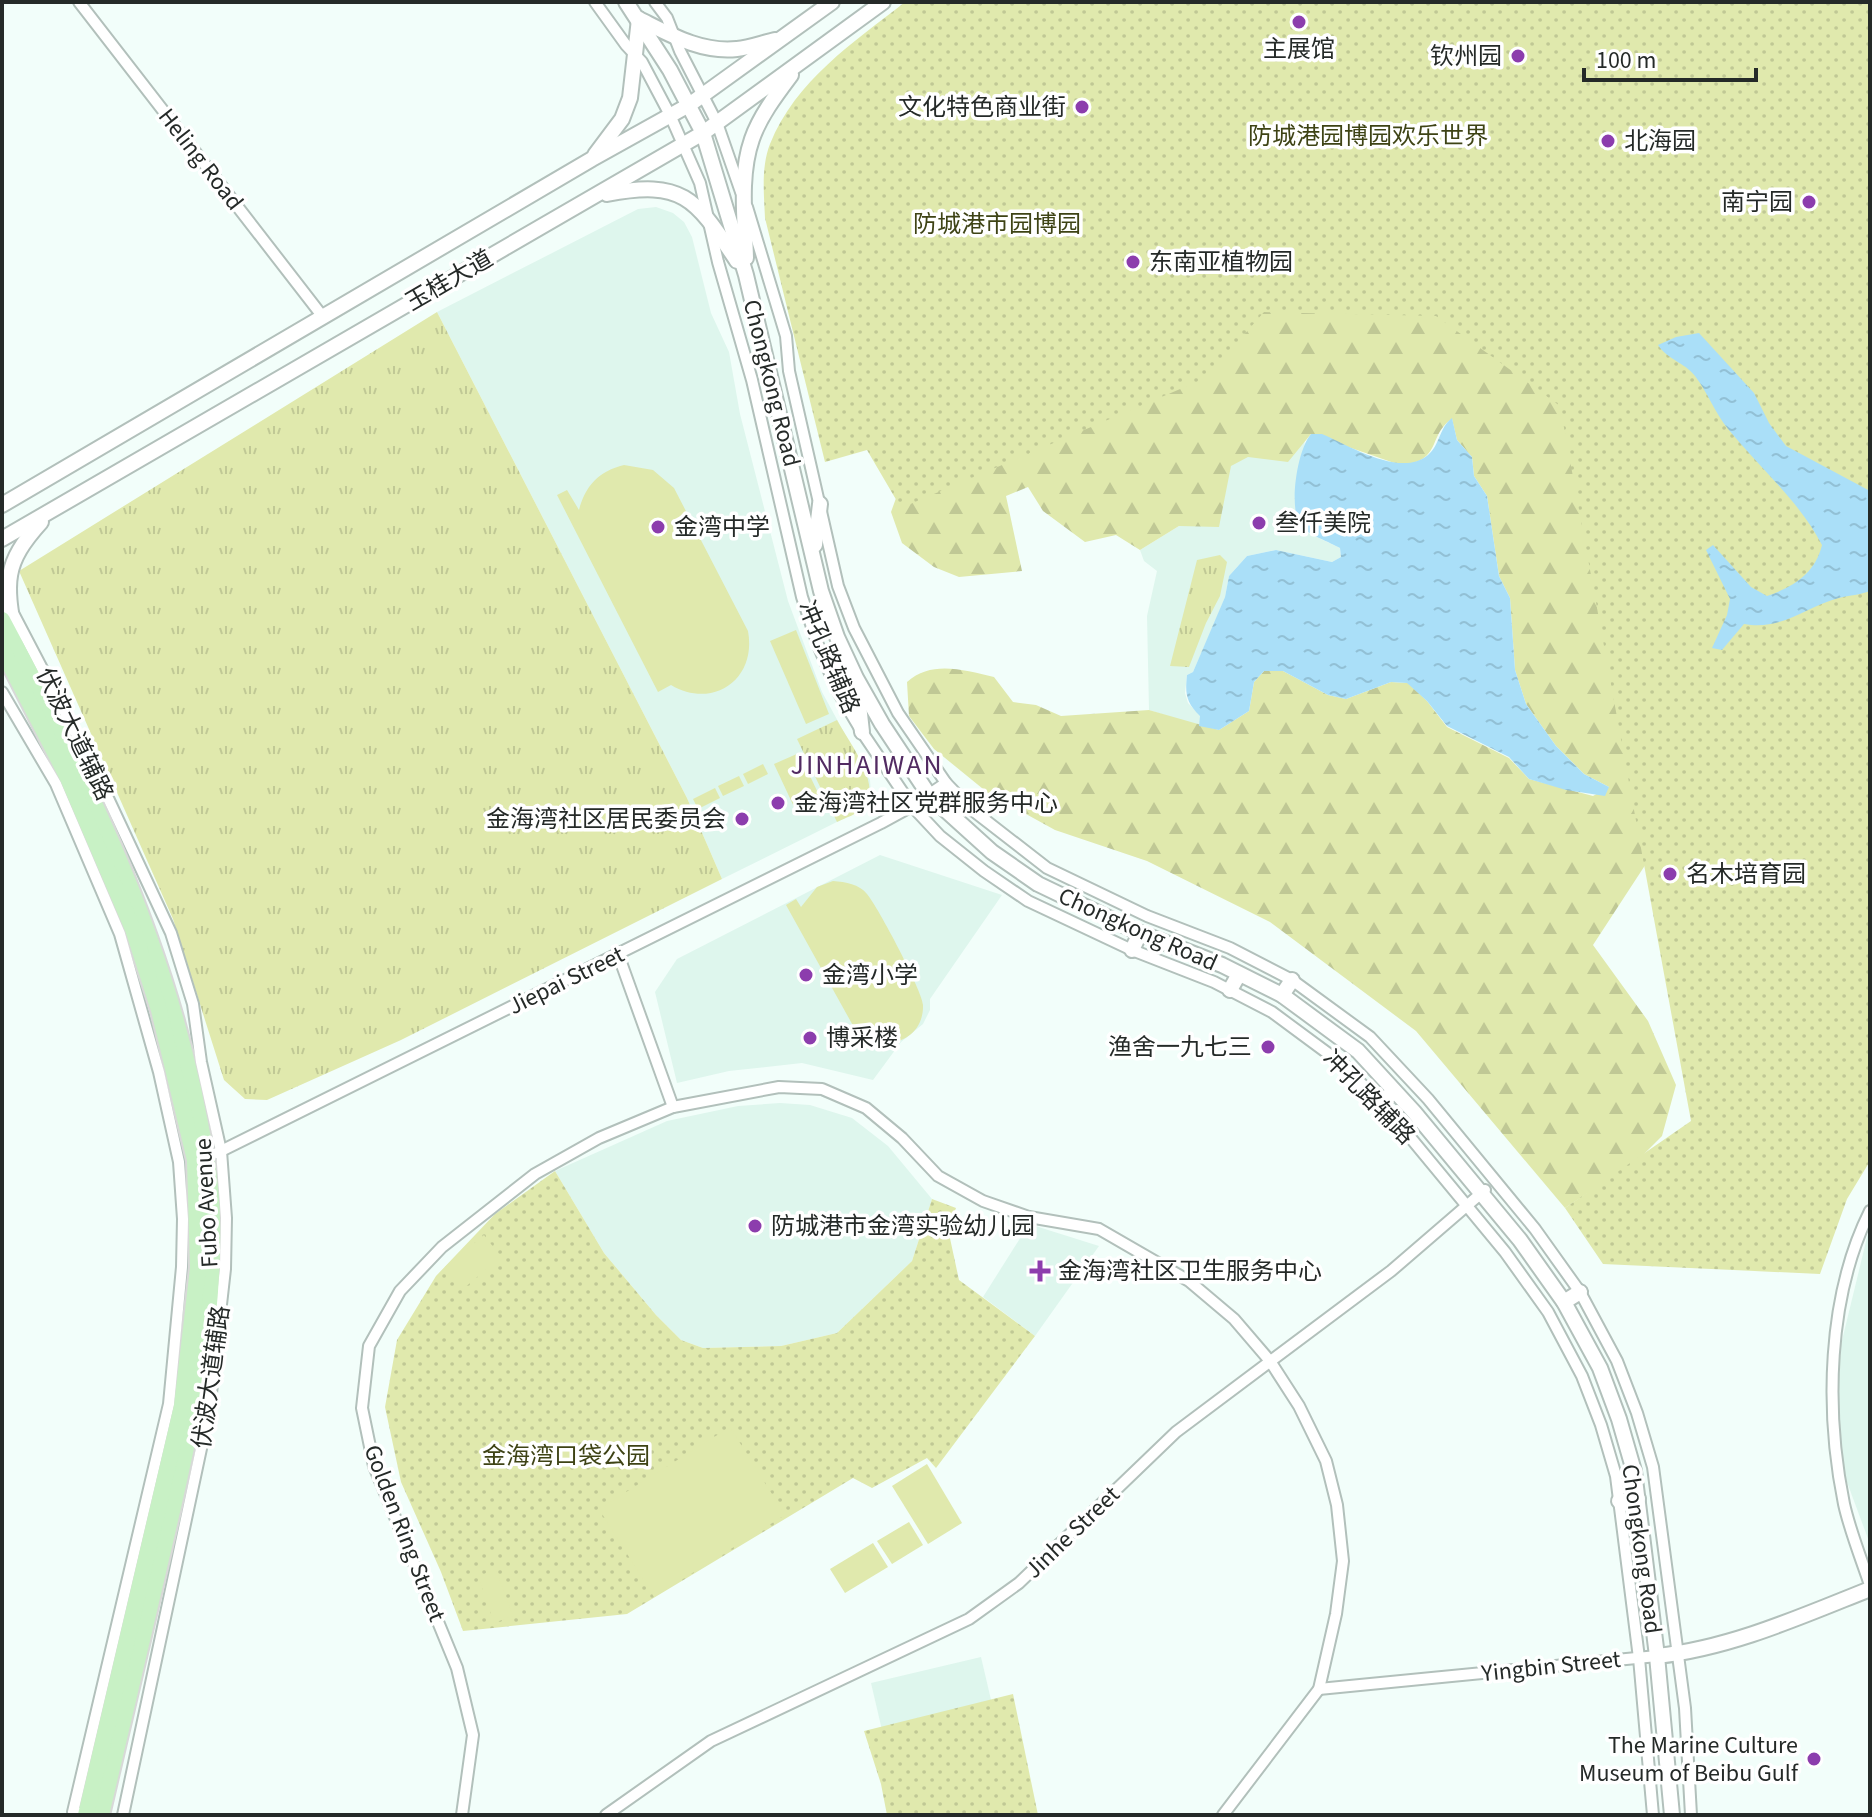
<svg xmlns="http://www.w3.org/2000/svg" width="1872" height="1817" font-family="'Source Sans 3','Noto Sans SC',sans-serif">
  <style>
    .built { fill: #def6ed }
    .grass { fill: url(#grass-tufts) }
    .forest { fill: url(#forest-firs) }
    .park { fill: url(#park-dots) }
    .pitch { fill: #e0e9ad }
    .water { fill: url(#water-ripples) }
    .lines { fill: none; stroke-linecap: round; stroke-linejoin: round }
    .street-casing { stroke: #b2c0bb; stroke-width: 14 }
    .secondary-casing { stroke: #b2c0bb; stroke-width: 18 }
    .primary-casing { stroke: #d8d9d8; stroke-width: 20 }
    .street { stroke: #fff; stroke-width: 10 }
    .secondary { stroke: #fff; stroke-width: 14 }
    .primary { stroke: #c8f1c5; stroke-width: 16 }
    .poi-dot { fill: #8c3dad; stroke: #fff; stroke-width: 3 }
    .labels { text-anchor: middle; stroke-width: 7; stroke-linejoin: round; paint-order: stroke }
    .poi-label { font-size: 24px; fill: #252a28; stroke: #fff; text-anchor: start }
    .park-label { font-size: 24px; fill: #3e4315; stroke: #fff }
    .street-label { font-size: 24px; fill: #252a28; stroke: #fff }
    .quarter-label { font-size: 28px; letter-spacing: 2px; fill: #522b62; stroke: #fff }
  </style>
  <defs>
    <pattern id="grass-tufts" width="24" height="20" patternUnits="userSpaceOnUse" patternTransform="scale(2)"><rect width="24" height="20" fill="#e0e9ad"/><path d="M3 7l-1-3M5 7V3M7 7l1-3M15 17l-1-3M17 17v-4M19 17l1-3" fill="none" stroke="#c0c895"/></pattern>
    <pattern id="forest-firs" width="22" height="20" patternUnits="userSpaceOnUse" patternTransform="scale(2)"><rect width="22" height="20" fill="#e0e9ad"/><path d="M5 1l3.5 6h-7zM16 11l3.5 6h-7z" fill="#c0c895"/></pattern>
    <pattern id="park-dots" width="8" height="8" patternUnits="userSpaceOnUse" patternTransform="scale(2)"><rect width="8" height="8" fill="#e0e9ad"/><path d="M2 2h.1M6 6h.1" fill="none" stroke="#c0c895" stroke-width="1.8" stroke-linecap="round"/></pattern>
    <pattern id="water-ripples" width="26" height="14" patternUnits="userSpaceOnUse" patternTransform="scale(2)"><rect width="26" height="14" fill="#aadff8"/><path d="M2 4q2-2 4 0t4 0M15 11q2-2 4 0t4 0" fill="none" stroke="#92c0d5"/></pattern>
  </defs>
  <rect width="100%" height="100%" fill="#f2fefa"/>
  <g class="built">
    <path d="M656,207L673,213L684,222L692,237L711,313L729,352L740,414L788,601L822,692L870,780L871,795L863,809L722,879L687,798L437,312L638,209Z"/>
    <path d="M1305,356L1304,531L1340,548L1341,557L1332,562L1276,550L1247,556L1229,576L1225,597L1217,617L1193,672L1187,675L1185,693L1188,703L1201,716L1199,726L1149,710L1147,616L1157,571L1144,561L1140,550L1179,526L1231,466Z"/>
    <path d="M880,855L1002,895L930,999V1010L923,1024L901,1042L873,1080L802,1063L729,1071L677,1083L655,992L677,959Z"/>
    <path d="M780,1103L810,1105L852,1118L888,1146L932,1199L912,1261L837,1333L781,1346L703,1348L681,1340L656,1315L604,1253L555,1171L667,1121L738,1106Z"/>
    <path d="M1029,1224L1099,1246L1035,1336L983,1297Z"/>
    <path d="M1870,1225V1544L1841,1466L1838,1357Z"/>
    <path d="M981,1657L995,1717L885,1743L871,1683Z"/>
  </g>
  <g class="grass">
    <path d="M437,312L687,798L722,879L401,1040L267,1100L245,1099L224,1080L173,919L19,571Z"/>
    <path d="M1220,555L1227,562L1220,596L1206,623L1189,667L1170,666L1197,560Z"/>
    <path d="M837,720C848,741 883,785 864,807C858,814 845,818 837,822L797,739Z"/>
  </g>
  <path class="forest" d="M1285,293L1586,327L1672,824L1593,945L1648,1021L1676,1085L1662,1136L1638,1160L1565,1208L1416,1031L1270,922L1147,861L1055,830L988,793L934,749L909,716L907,682C932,660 963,670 994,677L1013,702L1036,705L1061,716L1149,710L1219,730L1249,711L1254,682L1264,671H1283L1328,695L1346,699L1391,682L1408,683L1427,701L1447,727L1509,758L1529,779L1593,796L1609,787L1584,774L1556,746L1526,704L1515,670L1510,598L1499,576L1487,496L1474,476L1472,457L1457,440L1452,419C1427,435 1443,462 1400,465L1311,434L1288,462L1248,457L1231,466L1219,527L1179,526L1140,550L1116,535L1085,542L1043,511L1028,487L1006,496L1022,571L959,577L934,567L902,543L891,512L899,490L1209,338Z"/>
  <g class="park">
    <path d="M905,2H1870V1161L1847,1199L1820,1274L1603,1264L1565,1208L1691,1121L1560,406L1436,316L1264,312L1206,378L901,508L867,450L825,462L765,218C764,194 761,167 770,144C796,80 853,43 905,2Z"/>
    <path d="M555,1171L604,1253L656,1315L681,1340L703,1348L781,1346L837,1333L912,1261L932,1199L956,1208L948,1229L959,1280L1035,1336L936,1468L927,1458L872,1488L853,1478L627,1614L463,1631L441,1572L401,1482L385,1407L397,1340L436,1276L495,1214Z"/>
    <path d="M1013,1694L1038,1815H887L881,1784L864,1731Z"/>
  </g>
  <g class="pitch">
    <path d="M624,465L653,470L674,488L748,631C757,679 713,710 671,685L658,692L557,495L567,490L579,510C585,486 599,471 624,465Z"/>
    <path d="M796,630L829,714L806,724L770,641Z"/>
    <path d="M799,753L820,797L795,809L774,764Z"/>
    <path d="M763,764L768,774L748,784L743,774Z"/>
    <path d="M739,776L744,786L723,796L718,786Z"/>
    <path d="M715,788L720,798L698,809L693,799Z"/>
    <path d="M833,881C846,882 859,884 867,894C878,907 923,992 923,1005C924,1043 880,1054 856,1031L786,905L796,899L801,907L817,887Z"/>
    <path d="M484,1235L501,1257L463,1289L445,1267Z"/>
    <path d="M730,1427L785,1515L654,1597L599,1509Z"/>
    <path d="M927,1464L962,1523L928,1544L892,1486Z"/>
    <path d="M909,1522L923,1545L892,1564L877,1541Z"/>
    <path d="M873,1543L888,1567L845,1593L830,1569Z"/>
    <path d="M496,1570L513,1616L494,1623L478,1576Z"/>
  </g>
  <g class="water">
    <path d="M1699,333L1754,393L1769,423L1786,446L1870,491V591C1860,595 1850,595 1839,598C1805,607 1782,631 1744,624L1722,650L1712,648L1727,615L1730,599L1706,550L1713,545L1751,587L1767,596C1793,587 1815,574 1822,545C1800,502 1759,467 1728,429C1715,413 1708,393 1695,376C1684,362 1668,360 1658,345L1676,337Z"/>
    <path d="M1452,418L1457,440L1472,457L1474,476L1487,496L1499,576L1510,598L1515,670L1526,704L1556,746L1584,774L1609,787L1605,796L1566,790L1529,779L1509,757L1447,726L1427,701L1407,683L1391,682L1346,699L1328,695L1283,671H1264L1254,682L1249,711L1219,730L1199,726L1200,716C1186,702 1185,694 1187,675L1193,672L1225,597L1229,576L1247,556L1276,550L1332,562L1341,557L1340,548C1331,543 1306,533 1301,527C1288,509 1297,450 1311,434H1322C1350,446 1401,478 1428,455C1440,445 1439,428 1452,418Z"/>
  </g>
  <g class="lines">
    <g class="street-casing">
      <g id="street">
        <path d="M79,2L323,317"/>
        <path d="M595,2L626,45L642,62L670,115L700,183L718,262L752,380L802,597L818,645L837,690L862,732L912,806L940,836L984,871L1028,901L1132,950L1214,982L1272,1012L1345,1066L1400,1125L1505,1252L1548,1312L1582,1376L1601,1425L1616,1476L1639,1658L1653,1815"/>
        <path d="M655,2L667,18L680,51L717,123L741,192"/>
        <path d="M747,207L786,336L789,371L838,586L854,628L898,713L946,783L971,809L1047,868L1147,916L1230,948L1292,980L1370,1037L1428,1099L1535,1229L1580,1292L1617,1361L1637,1413L1653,1467L1685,1708L1691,1815"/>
        <path d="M2,592L93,766L171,933L193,1004L201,1062L221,1151L226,1218L225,1269L209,1411L123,1815"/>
        <path d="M2,692L56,784L120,934L159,1072L179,1162L183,1219L182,1267L169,1404L73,1812L89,1815"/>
        <path d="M618,954L673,1107"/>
        <path d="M217,1153L881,823L912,806L946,783"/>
        <path d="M1870,1211C1827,1297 1825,1411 1844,1504C1850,1531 1861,1558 1870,1585"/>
        <path d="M1319,1689L1657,1656"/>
        <path d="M462,1815L473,1735L457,1668L374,1466L362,1408L369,1346L400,1291L442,1247L535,1174L599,1138L673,1107L779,1087L822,1089L866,1108L902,1138L938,1176L983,1201L1029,1217L1099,1229L1189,1281L1234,1319L1270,1361L1299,1406L1326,1461L1337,1505L1343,1561L1336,1614L1319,1689L1223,1815"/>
        <path d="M606,1815L711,1741L969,1619L1019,1583L1176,1432L1391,1271L1485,1190"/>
      </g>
    </g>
    <g class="secondary-casing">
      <g id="secondary">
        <path d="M626,2L670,70L703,133L746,275L821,591L837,637L856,678L882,724L929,795L992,852L1038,884L1140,933L1222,965L1282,995L1358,1051L1414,1112L1520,1240L1564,1302L1600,1368L1619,1419L1634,1471L1657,1656L1672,1815"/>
        <path d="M639,19C669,34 701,53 737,49C749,48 762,43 775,40"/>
        <path d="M595,155L622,119L630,98L639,19"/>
        <path d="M607,194C685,179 696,200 737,261"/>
        <path d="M746,258C745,220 739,176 752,139C760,116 776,95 791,75"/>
        <path d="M2,505L592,159L689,105L832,2"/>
        <path d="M2,539L703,133L883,2"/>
        <path d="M815,545L820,504"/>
        <path d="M15,638C6,583 2,565 41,522"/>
        <path d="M857,686L862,732"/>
        <path d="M1132,950L1140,933"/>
        <path d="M1230,990L1239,974"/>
        <path d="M1282,995L1292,980"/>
        <path d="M1380,1104L1394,1091"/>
        <path d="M1564,1302L1580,1292"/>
        <path d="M1619,1501L1638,1499"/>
        <path d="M1657,1656C1731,1648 1802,1616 1870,1589"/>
      </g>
    </g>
    <g class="primary-casing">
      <g id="primary">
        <path d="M2,620C82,770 157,922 193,1089C202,1132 211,1174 212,1218C215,1330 189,1438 164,1546C143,1636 122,1725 101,1815"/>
        <path d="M2,649L68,778L133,929L159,1010L195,1160L198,1268L182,1406L86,1815"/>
      </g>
    </g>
    <use href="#street" class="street"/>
    <use href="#secondary" class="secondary"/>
    <use href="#primary" class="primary"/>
  </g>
  <g class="poi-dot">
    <circle cx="1299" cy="22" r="8"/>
    <circle cx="1518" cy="56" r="8"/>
    <circle cx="1082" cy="107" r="8"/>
    <circle cx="1608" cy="141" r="8"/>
    <circle cx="1809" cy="202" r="8"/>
    <circle cx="1133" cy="262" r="8"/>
    <circle cx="1259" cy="523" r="8"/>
    <circle cx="658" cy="527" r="8"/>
    <circle cx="778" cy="803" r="8"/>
    <circle cx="742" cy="819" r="8"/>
    <circle cx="1670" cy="874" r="8"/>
    <circle cx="806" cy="975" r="8"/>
    <circle cx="810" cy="1038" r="8"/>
    <circle cx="1268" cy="1047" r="8"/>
    <circle cx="755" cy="1226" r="8"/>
    <path d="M1036 1259h8v8h8v8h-8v8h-8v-8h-8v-8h8z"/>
    <circle cx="1814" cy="1759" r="8"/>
  </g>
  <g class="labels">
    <g class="poi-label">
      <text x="1299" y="57" text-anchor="middle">主展馆</text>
      <text x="1502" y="64" text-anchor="end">钦州园</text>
      <text x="1066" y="115" text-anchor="end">文化特色商业街</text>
      <text x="1624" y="149">北海园</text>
      <text x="1793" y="210" text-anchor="end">南宁园</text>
      <text x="1149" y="270">东南亚植物园</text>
      <text x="1275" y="531">叁仟美院</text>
      <text x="674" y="535">金湾中学</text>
      <text x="794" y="811">金海湾社区党群服务中心</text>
      <text x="726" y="827" text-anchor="end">金海湾社区居民委员会</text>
      <text x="1686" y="882">名木培育园</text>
      <text x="822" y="983">金湾小学</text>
      <text x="826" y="1046">博采楼</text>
      <text x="1252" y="1055" text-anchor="end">渔舍一九七三</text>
      <text x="771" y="1234">防城港市金湾实验幼儿园</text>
      <text x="1058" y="1279">金海湾社区卫生服务中心</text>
      <text x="1798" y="1753" text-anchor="end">The Marine Culture<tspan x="1798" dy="28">Museum of Beibu Gulf</tspan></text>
    </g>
    <g class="park-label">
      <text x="1368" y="144">防城港园博园欢乐世界</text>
      <text x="997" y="232">防城港市园博园</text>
      <text x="566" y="1464">金海湾口袋公园</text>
    </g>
    <g class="street-label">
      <text transform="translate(201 159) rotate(52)" y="8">Heling Road</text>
      <text transform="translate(449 280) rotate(-30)" y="8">玉桂大道</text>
      <text transform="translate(772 383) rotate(76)" y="8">Chongkong Road</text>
      <text transform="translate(829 657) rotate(67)" y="8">冲孔路辅路</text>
      <text transform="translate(75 734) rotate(64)" y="8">伏波大道辅路</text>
      <text transform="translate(1138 929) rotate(24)" y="8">Chongkong Road</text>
      <text transform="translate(566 980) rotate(-26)" y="8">Jiepai Street</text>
      <text transform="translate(1369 1097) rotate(46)" y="8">冲孔路辅路</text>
      <text transform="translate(206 1203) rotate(-93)" y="8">Fubo Avenue</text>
      <text transform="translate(211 1377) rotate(-82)" y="8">伏波大道辅路</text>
      <text transform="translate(1072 1532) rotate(-44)" y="8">Jinhe Street</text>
      <text transform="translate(405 1533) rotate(69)" y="8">Golden Ring Street</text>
      <text transform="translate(1642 1549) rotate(82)" y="8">Chongkong Road</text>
      <text transform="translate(1551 1666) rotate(-6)" y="8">Yingbin Street</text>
    </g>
    <g class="quarter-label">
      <text x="867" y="774">JINHAIWAN</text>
    </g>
  </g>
  <rect width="1872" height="1817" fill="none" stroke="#252a28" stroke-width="8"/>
  <path d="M1584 68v12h172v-12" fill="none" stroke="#252a28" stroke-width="4"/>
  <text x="1596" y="68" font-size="24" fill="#252a28" stroke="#ffffff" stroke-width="6" paint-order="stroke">100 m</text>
</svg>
